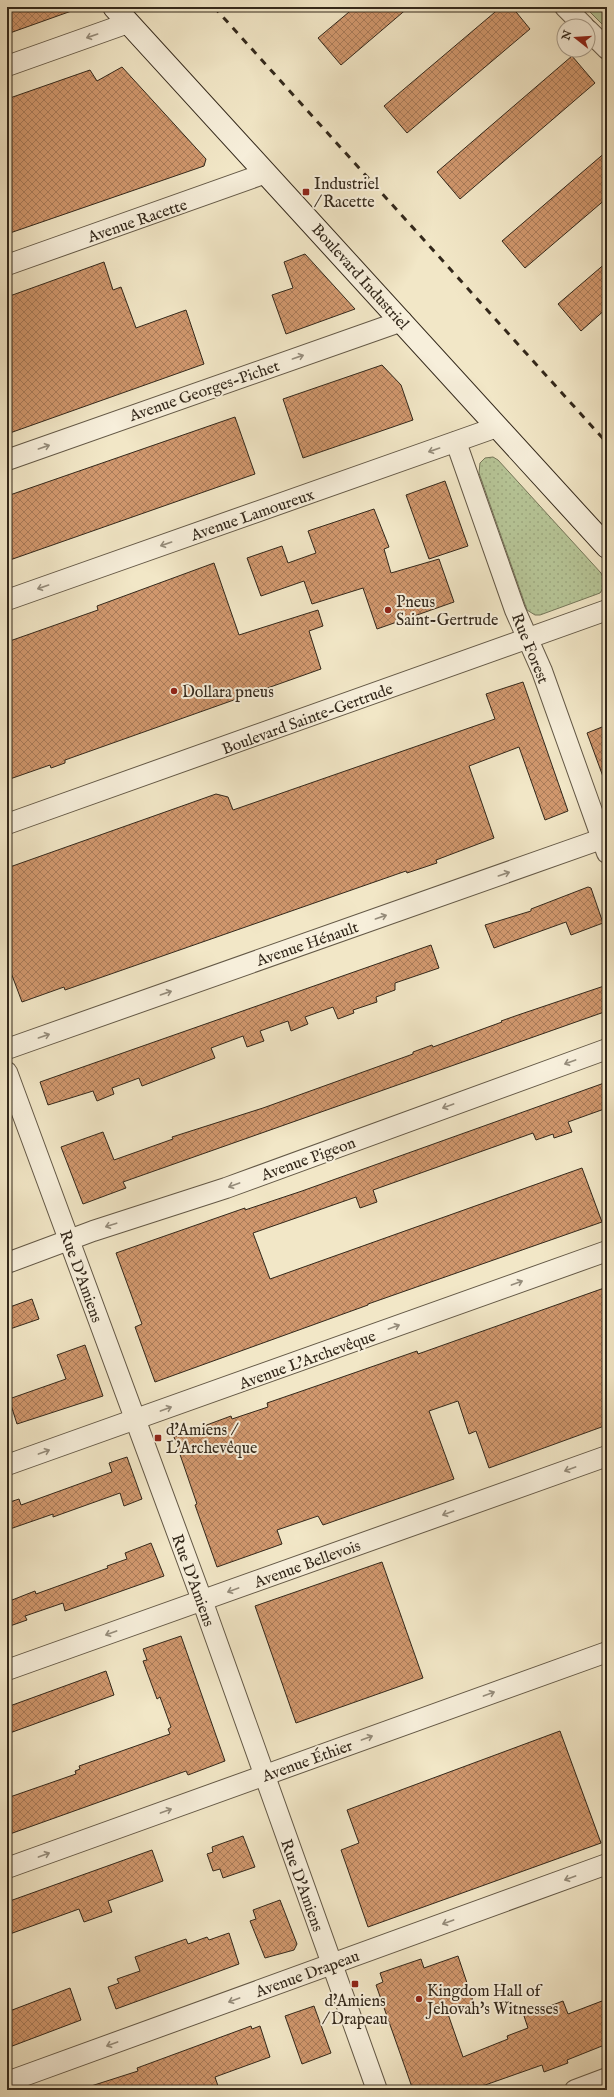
<svg xmlns="http://www.w3.org/2000/svg" width="614" height="2097" font-family="'IM FELL English',serif">
  <style>
    .grass { fill: url(#grass-dots); stroke: #75775a }
    .green { fill: #b7c698; stroke: #75775a }
    .building { fill: url(#building-cross-hatch); stroke: #33281b }
    .lines { fill: none; stroke-linecap: round; stroke-linejoin: round }
    .street-casing { stroke: #635846; stroke-width: 22 }
    .secondary-casing { stroke: #33281b; stroke-width: 24 }
    .street { stroke: #f7efdb; stroke-width: 20 }
    .secondary { stroke: #f7efdb; stroke-width: 22 }
    .rail { stroke: #33281b; stroke-width: 3; stroke-dasharray: 7 7; stroke-linecap: butt }
    .oneway { stroke: #958c7b }
    .poi-dot { fill: #8f2418; stroke: #f7efdb; stroke-width: 1.5 }
    .labels { text-anchor: middle; stroke-width: 4; stroke-linejoin: round; paint-order: stroke }
    .poi-label { font-size: 16px; fill: #33281b; stroke: #f7efdb; text-anchor: start }
    .street-label { font-size: 16px; fill: #33281b; stroke: #f7efdb }
  </style>
  <defs>
    <pattern id="grass-dots" width="8" height="8" patternUnits="userSpaceOnUse"><rect width="8" height="8" fill="#b7c698"/><path d="M2 2h.1M6 6h.1" fill="none" stroke="#9eaa82" stroke-width="1.8" stroke-linecap="round"/></pattern>
    <pattern id="building-cross-hatch" width="8" height="8" patternUnits="userSpaceOnUse"><rect width="8" height="8" fill="#d0976d"/><path d="M0 0l8 8M0 8l8-8" fill="none" stroke="#a97b59"/></pattern>
  </defs>
  <rect width="100%" height="100%" fill="#f2e7c7"/>
  <filter id="stains"><feTurbulence type="fractalNoise" baseFrequency=".005" numOctaves="4"/><feColorMatrix values="0 0 0 0 .2 0 0 0 0 .09 0 0 0 0 .02 0 0 0 .5 -.17"/></filter>
  <radialGradient id="worn" r=".72"><stop offset=".6" stop-color="#630" stop-opacity="0"/><stop offset="1" stop-color="#630" stop-opacity=".3"/></radialGradient>
  <path class="grass" d="M493,457L498,460L601,573C605,581 605,586 600,593L540,615H535L527,610L479,473L480,463L485,458Z"/>
  <path class="green" d="M585,7H607V29Z"/>
  <g class="building">
    <path d="M7,7H76L77,9L7,34Z"/>
    <path d="M355,7H409L341,65L318,38Z"/>
    <path d="M501,7H512L530,29L407,133L384,106Z"/>
    <path d="M572,56L595,83L460,199L437,172Z"/>
    <path d="M122,67L206,159L204,166L7,234V99L90,70L97,81Z"/>
    <path d="M607,151V198L525,268L502,241Z"/>
    <path d="M305,254L355,309L286,334L272,295L293,288L284,262Z"/>
    <path d="M104,262L113,290L121,287L136,328L186,310L204,364L7,434V297Z"/>
    <path d="M607,262V308L581,331L558,304Z"/>
    <path d="M382,365L401,385L413,420L303,458L283,399Z"/>
    <path d="M235,417L255,474L7,561V496Z"/>
    <path d="M445,481L468,546L429,559L406,495Z"/>
    <path d="M374,509L389,547L384,549L391,573L439,559L454,602L377,629L363,588L312,604L304,581L261,596L247,558L282,546L288,563L316,553L308,531Z"/>
    <path d="M214,563L239,635L318,610L323,626L309,631L321,669L65,760V763L51,768L50,765L7,780V642L98,610L97,606Z"/>
    <path d="M523,682L568,811L545,820L519,747L469,766L494,838L436,860L437,863L407,873L406,871L65,990L64,987L22,1002L7,962V868L216,794L228,797L233,810L495,719L486,694Z"/>
    <path d="M607,725V782H605L587,733Z"/>
    <path d="M588,887L591,888L603,923L571,935L566,922L494,948L485,925L531,911V909Z"/>
    <path d="M431,945L439,968L395,983V990L376,997L377,1002L353,1010L354,1013L338,1019L333,1007L305,1017L308,1024L291,1031L288,1021L260,1031L264,1041L247,1047L243,1036L211,1048L215,1058L142,1086L139,1078L112,1088L114,1094L97,1101L93,1091L48,1105L40,1082Z"/>
    <path d="M607,985V1011L123,1182L126,1188L83,1204L61,1147L103,1132L114,1160L173,1139L172,1137L263,1108L413,1054V1052L432,1045L433,1047L502,1022L501,1021L521,1014Z"/>
    <path d="M607,1082V1108L568,1122L572,1132L554,1138L553,1134L536,1140L533,1133L373,1190L377,1202L360,1208L356,1197L253,1233L270,1279L582,1168L602,1222L368,1304V1305L155,1382L135,1327L142,1324L116,1253L245,1208V1210L302,1191Z"/>
    <path d="M607,1287V1425L489,1468L476,1431L469,1434L458,1401L429,1411L454,1479L323,1525L318,1516L277,1530L282,1544L217,1567L195,1505L197,1504L174,1437L231,1416L232,1419L268,1407L267,1403L328,1382L417,1351L418,1354Z"/>
    <path d="M32,1299L39,1319L7,1330V1308Z"/>
    <path d="M85,1345L103,1396L17,1424L9,1399L66,1379L57,1355Z"/>
    <path d="M127,1457L142,1499L124,1506L120,1493L53,1517V1514L7,1530V1503L19,1499L21,1505L112,1472L109,1463Z"/>
    <path d="M151,1543L164,1576L65,1611L63,1603L25,1616L27,1620L7,1627V1602L35,1591L36,1594L108,1568L107,1566L127,1559L125,1553Z"/>
    <path d="M382,1562L423,1678L296,1723L255,1606Z"/>
    <path d="M181,1636L225,1761L188,1775L186,1771L7,1835V1798L76,1774L75,1771L80,1769L79,1766L170,1734L168,1729L171,1727L160,1697L157,1699L143,1661L147,1660L143,1649Z"/>
    <path d="M106,1671L114,1695L7,1734V1707Z"/>
    <path d="M560,1731L601,1843L368,1927L341,1850L359,1843L347,1810Z"/>
    <path d="M243,1836L255,1867L223,1878L220,1869L213,1871L207,1854L213,1852L212,1847Z"/>
    <path d="M152,1850L163,1881L108,1901L112,1912L84,1922L79,1909L7,1935V1902Z"/>
    <path d="M280,1900L297,1944L294,1950L265,1958L250,1921L256,1919L253,1910Z"/>
    <path d="M229,1933L239,1964L116,2009L108,1987L119,1983L117,1979L140,1971L135,1957L186,1939L188,1944L207,1937L209,1940Z"/>
    <path d="M458,1956L474,2004L448,2014L463,2057L508,2039L507,2036L528,2028L524,2016L563,2001L568,2014L602,2001L607,2014V2044L567,2060L568,2063L544,2072L542,2065L471,2090H413L376,1985L383,1982L380,1973L421,1959L424,1968Z"/>
    <path d="M70,1988L81,2020L7,2048V2012Z"/>
    <path d="M314,2006L331,2053L302,2064L285,2016Z"/>
    <path d="M251,2026L252,2029L260,2026L270,2057L215,2077L218,2086L215,2087L216,2090H89L88,2087L138,2071L137,2068Z"/>
  </g>
  <g class="lines">
    <g class="street-casing">
      <g id="street">
        <path d="M565,7L584,26"/>
        <path d="M588,30L607,49"/>
        <path d="M7,66L128,23"/>
        <path d="M7,265L266,173"/>
        <path d="M456,442L515,610L542,671L607,853"/>
        <path d="M7,460L402,321"/>
        <path d="M7,600L497,427"/>
        <path d="M7,824L607,610"/>
        <path d="M7,1049L607,837"/>
        <path d="M7,1072L202,1600L377,2090"/>
        <path d="M7,1263L93,1231L226,1188L607,1049"/>
        <path d="M7,1465L607,1251"/>
        <path d="M7,1670L607,1456"/>
        <path d="M7,1868L607,1652"/>
        <path d="M7,2082L607,1864"/>
        <path d="M575,2090L607,2078"/>
      </g>
    </g>
    <g class="secondary-casing">
      <path id="secondary" d="M114,7L607,547"/>
    </g>
    <use href="#street" class="street"/>
    <use href="#secondary" class="secondary"/>
    <path class="rail" d="M214,7L607,443"/>
  </g>
  <defs><path id="oneway-shaft" d="M-6 0H5M1.5-3L5.5 0L1.5 3" fill="none" stroke-width="1.6" stroke-linecap="round" stroke-linejoin="round"/></defs>
  <g class="oneway">
    <use href="#oneway-shaft" transform="translate(92 36) rotate(161)"/>
    <use href="#oneway-shaft" transform="translate(298 357) rotate(-19)"/>
    <use href="#oneway-shaft" transform="translate(44 447) rotate(-19)"/>
    <use href="#oneway-shaft" transform="translate(434 450) rotate(161)"/>
    <use href="#oneway-shaft" transform="translate(166 544) rotate(161)"/>
    <use href="#oneway-shaft" transform="translate(43 587) rotate(161)"/>
    <use href="#oneway-shaft" transform="translate(504 874) rotate(-19)"/>
    <use href="#oneway-shaft" transform="translate(381 917) rotate(-19)"/>
    <use href="#oneway-shaft" transform="translate(166 993) rotate(-19)"/>
    <use href="#oneway-shaft" transform="translate(44 1036) rotate(-19)"/>
    <use href="#oneway-shaft" transform="translate(570 1062) rotate(160)"/>
    <use href="#oneway-shaft" transform="translate(448 1106) rotate(160)"/>
    <use href="#oneway-shaft" transform="translate(234 1185) rotate(160)"/>
    <use href="#oneway-shaft" transform="translate(111 1225) rotate(162)"/>
    <use href="#oneway-shaft" transform="translate(517 1283) rotate(-20)"/>
    <use href="#oneway-shaft" transform="translate(394 1327) rotate(-20)"/>
    <use href="#oneway-shaft" transform="translate(166 1409) rotate(-20)"/>
    <use href="#oneway-shaft" transform="translate(44 1452) rotate(-20)"/>
    <use href="#oneway-shaft" transform="translate(570 1469) rotate(160)"/>
    <use href="#oneway-shaft" transform="translate(448 1513) rotate(160)"/>
    <use href="#oneway-shaft" transform="translate(233 1590) rotate(160)"/>
    <use href="#oneway-shaft" transform="translate(111 1633) rotate(160)"/>
    <use href="#oneway-shaft" transform="translate(489 1694) rotate(-20)"/>
    <use href="#oneway-shaft" transform="translate(367 1738) rotate(-20)"/>
    <use href="#oneway-shaft" transform="translate(166 1811) rotate(-20)"/>
    <use href="#oneway-shaft" transform="translate(44 1855) rotate(-20)"/>
    <use href="#oneway-shaft" transform="translate(570 1878) rotate(160)"/>
    <use href="#oneway-shaft" transform="translate(448 1922) rotate(160)"/>
    <use href="#oneway-shaft" transform="translate(234 2000) rotate(160)"/>
    <use href="#oneway-shaft" transform="translate(112 2044) rotate(160)"/>
  </g>
  <g class="poi-dot">
    <rect x="302" y="188" width="8" height="8" rx="2"/>
    <circle cx="388" cy="610" r="4"/>
    <circle cx="174" cy="691" r="4"/>
    <rect x="154" y="1434" width="8" height="8" rx="2"/>
    <rect x="351" y="1980" width="8" height="8" rx="2"/>
    <circle cx="419" cy="1999" r="4"/>
  </g>
  <g class="labels">
    <g class="poi-label">
      <text x="314" y="189">Industriel<tspan x="314" dy="18">/ Racette</tspan></text>
      <text x="396" y="607">Pneus<tspan x="396" dy="18">Saint-Gertrude</tspan></text>
      <text x="182" y="697">Dollara pneus</text>
      <text x="166" y="1435">d'Amiens /<tspan x="166" dy="18">L'Archevêque</tspan></text>
      <text x="427" y="1996">Kingdom Hall of<tspan x="427" dy="18">Jehovah's Witnesses</tspan></text>
      <text x="355" y="2006" text-anchor="middle">d'Amiens<tspan x="355" dy="18">/ Drapeau</tspan></text>
    </g>
    <g class="street-label">
      <text transform="translate(137 220) rotate(-19)" y="6">Avenue Racette</text>
      <text transform="translate(361 276) rotate(48)" y="6">Boulevard Industriel</text>
      <text transform="translate(204 390) rotate(-19)" y="6">Avenue Georges-Pichet</text>
      <text transform="translate(252 514) rotate(-19)" y="6">Avenue Lamoureux</text>
      <text transform="translate(531 648) rotate(68)" y="6">Rue Forest</text>
      <text transform="translate(307 718) rotate(-20)" y="6">Boulevard Sainte-Gertrude</text>
      <text transform="translate(307 943) rotate(-19)" y="6">Avenue Hénault</text>
      <text transform="translate(308 1158) rotate(-20)" y="6">Avenue Pigeon</text>
      <text transform="translate(82 1276) rotate(70)" y="6">Rue D'Amiens</text>
      <text transform="translate(307 1359) rotate(-20)" y="6">Avenue L'Archevêque</text>
      <text transform="translate(307 1563) rotate(-20)" y="6">Avenue Bellevois</text>
      <text transform="translate(194 1580) rotate(70)" y="6">Rue D'Amiens</text>
      <text transform="translate(307 1760) rotate(-20)" y="6">Avenue Éthier</text>
      <text transform="translate(303 1885) rotate(70)" y="6">Rue D'Amiens</text>
      <text transform="translate(307 1973) rotate(-20)" y="6">Avenue Drapeau</text>
    </g>
  </g>
  <rect width="614" height="2097" fill="none" stroke="#f2e7c7" stroke-width="24"/>
  <rect x="8" y="8" width="598" height="2081" fill="none" stroke="#33281b" stroke-width="2"/>
  <rect x="12" y="12" width="590" height="2073" fill="none" stroke="#33281b"/>
  <g transform="translate(576 38) rotate(287)"><circle r="19" fill="#f7efdb" stroke="#a99f8e"/>
  <path d="M0-3L7 15L0 10L-7 15Z" fill="#8f2418"/>
  <text y="-6" font-size="11" font-weight="bold" text-anchor="middle" fill="#33281b">N</text>
  </g>
  <rect width="100%" height="100%" filter="url(#stains)"/>
  <rect width="100%" height="100%" fill="url(#worn)"/>
</svg>
